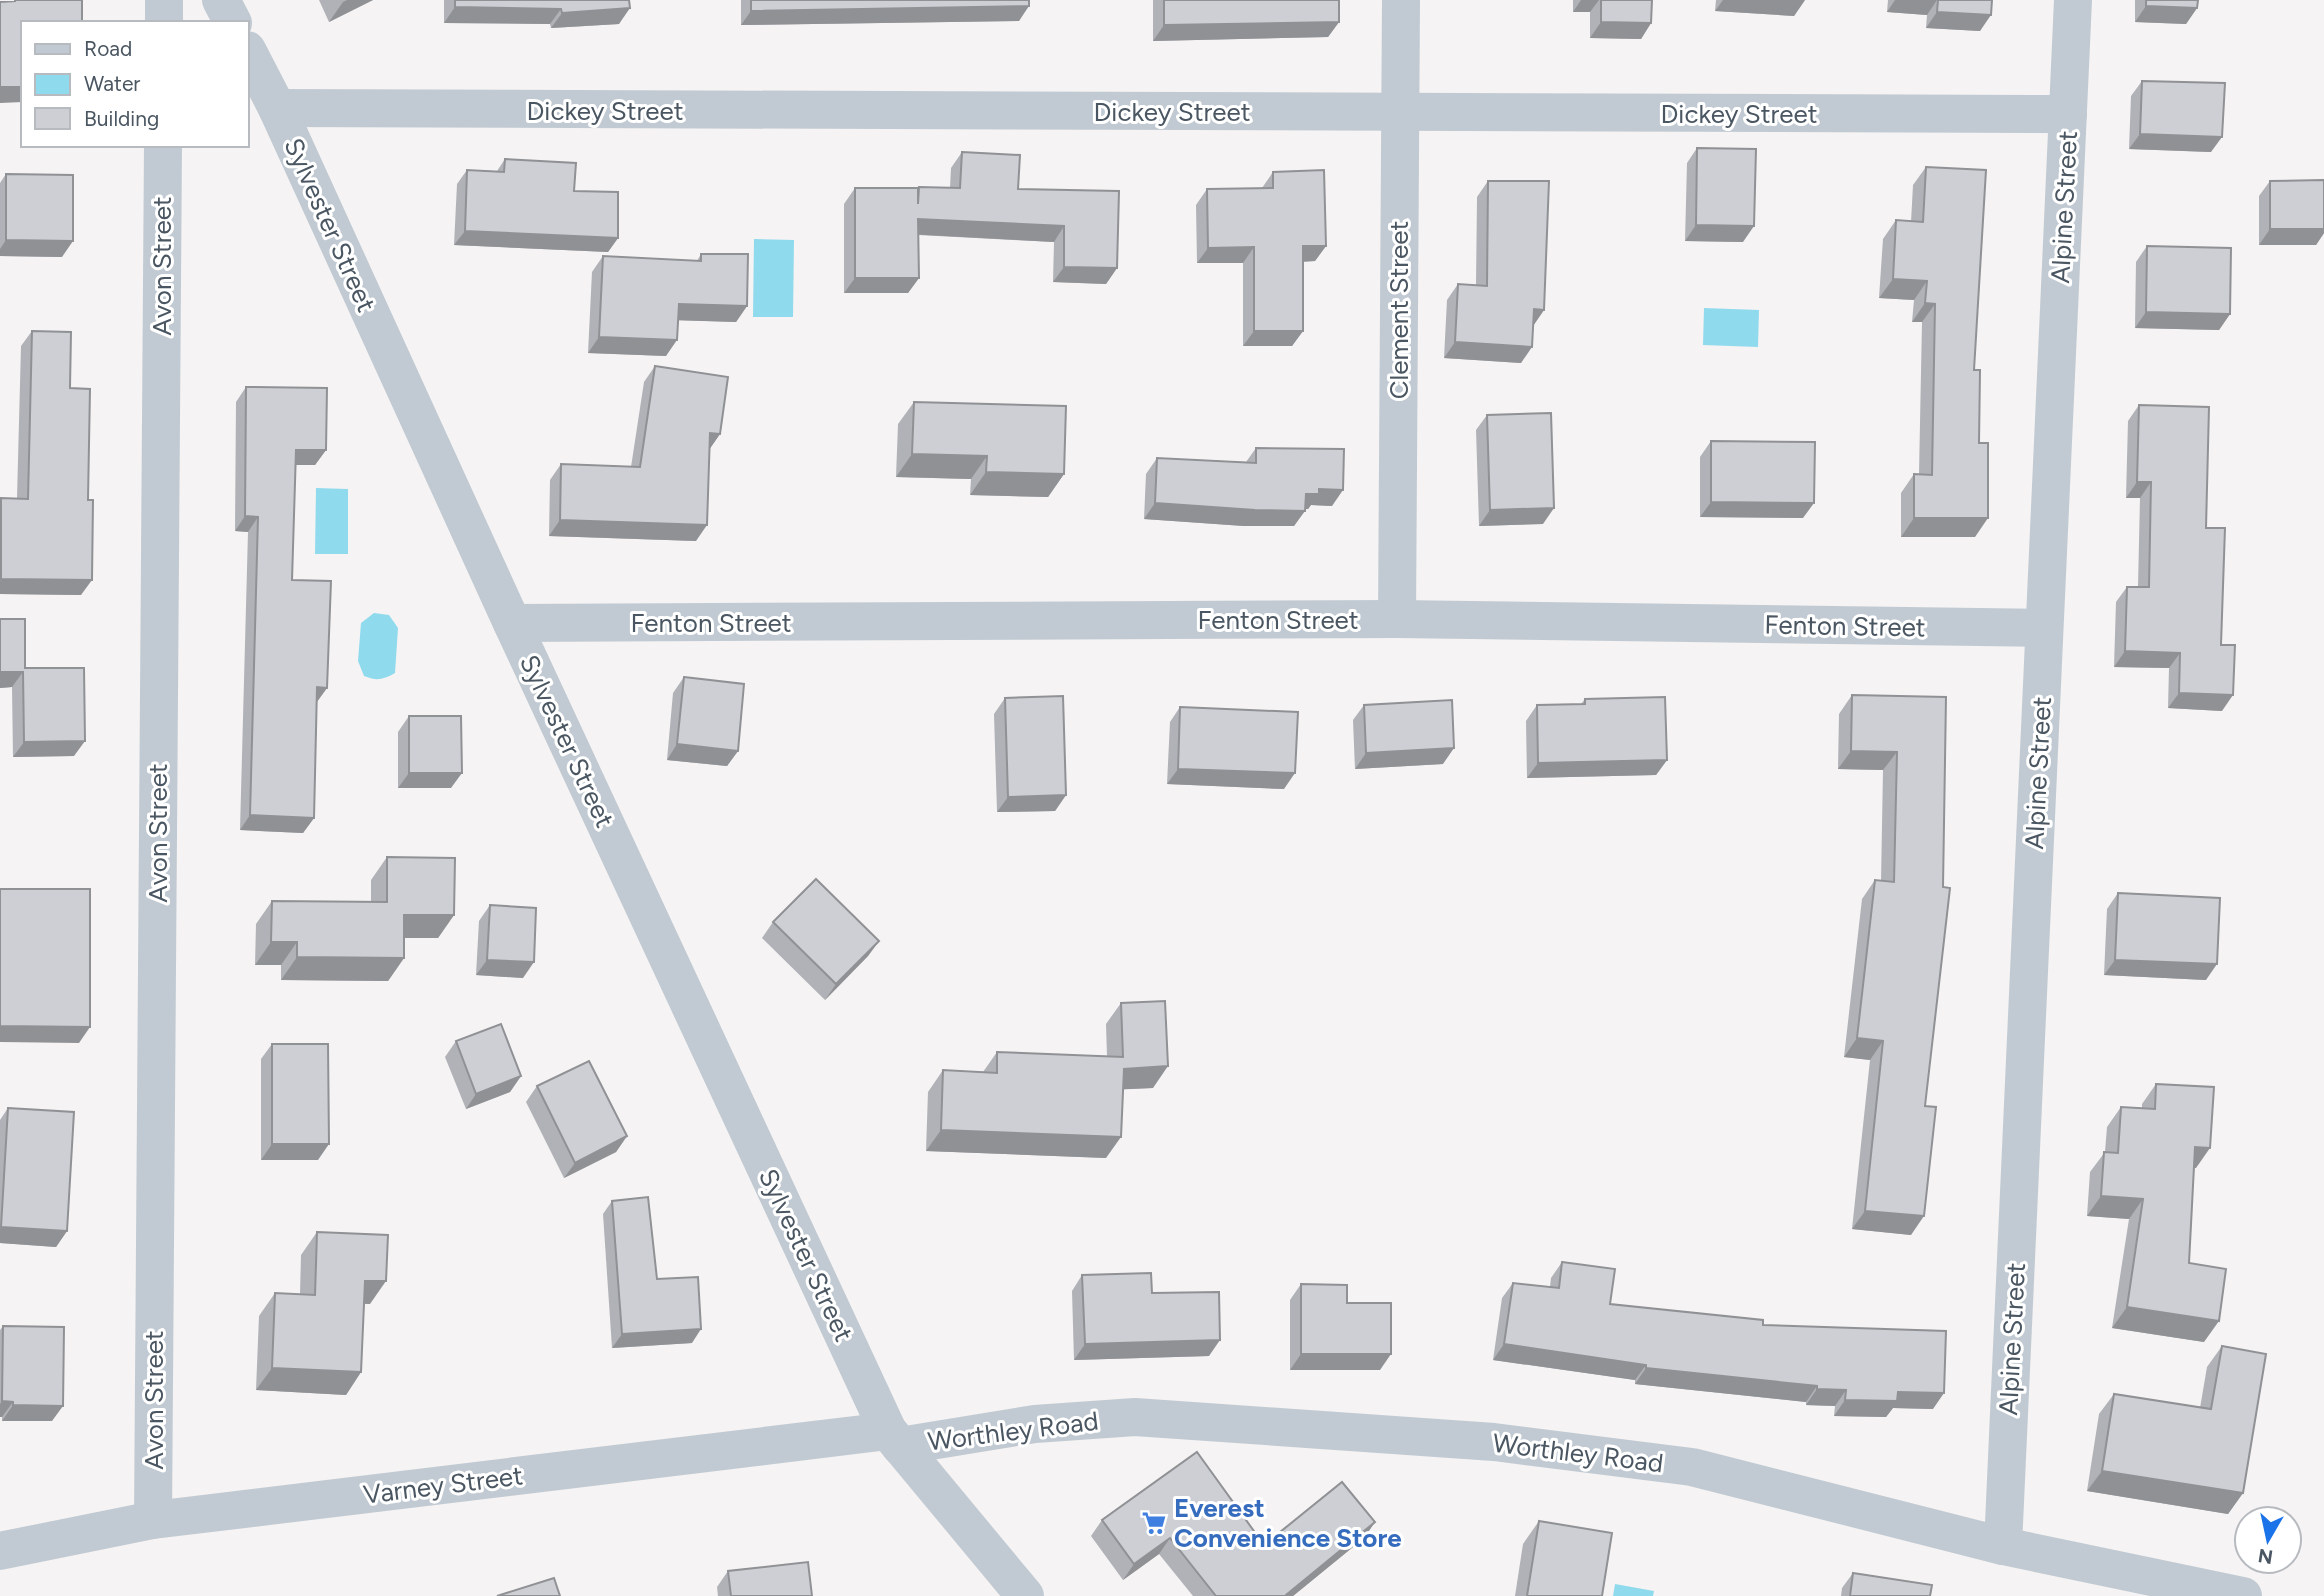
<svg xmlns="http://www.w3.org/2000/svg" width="2324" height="1596" font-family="Figtree,sans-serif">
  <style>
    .water { fill: #90daee }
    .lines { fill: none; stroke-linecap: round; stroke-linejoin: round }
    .minor { stroke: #c1cad2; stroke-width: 38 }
    .wall { fill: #b0b2b7 }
    .shaded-wall { fill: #909195 }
    .building { fill: #cdcfd5; stroke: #909195; stroke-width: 2 }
    .labels { text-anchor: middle; stroke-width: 6; stroke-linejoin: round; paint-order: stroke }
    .street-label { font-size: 26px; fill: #4a5661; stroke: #fff }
    .shop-label { font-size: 26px; font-weight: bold; fill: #366cbe; stroke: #fff; text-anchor: start }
  </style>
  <rect width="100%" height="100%" fill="#f5f3f3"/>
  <g class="water">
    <path d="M754,239L794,240L793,317H753Z"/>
    <path d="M1704,308L1759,310L1758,347L1703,345Z"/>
    <path d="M316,488L348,489V554H315Z"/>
    <path d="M374,613L389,615L398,628L395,673C383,680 376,681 364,676L358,661L361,623Z"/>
    <path d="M1615,1584L1654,1591L1653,1596H1613Z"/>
  </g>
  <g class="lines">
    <g class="minor">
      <path d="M221,0L233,23"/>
      <path d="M164,23V0"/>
      <path d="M247,50L277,108L512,623L888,1431L1025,1596"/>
      <path d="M277,108L2068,114"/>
      <path d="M1397,619L1401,0"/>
      <path d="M512,623L1397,619L2044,628"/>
      <path d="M900,1446L1035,1424L1135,1417L1494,1442L1692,1467L2003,1546L2243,1596"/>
      <path d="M153,1520L163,145"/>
      <path d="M2003,1546L2073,0"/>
      <path d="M0,1551L153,1520L888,1431"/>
    </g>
  </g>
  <g class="wall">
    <path d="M319,0H373L329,22Z"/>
    <path d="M444,0H629L619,24L551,28L550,24L444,23Z"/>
    <path d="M741,0H1029L1019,21L741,25Z"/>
    <path d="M1153,0H1339V22L1328,37L1153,41Z"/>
    <path d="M1573,0H1652L1651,23L1641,39L1590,38V12H1573Z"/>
    <path d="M1716,0H1805L1794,16L1715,11Z"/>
    <path d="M1888,0H1992L1980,31L1926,28L1927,15L1887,12Z"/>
    <path d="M2135,0H2198L2197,8L2186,24L2135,22Z"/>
    <path d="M2142,81L2211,152L2129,149L2131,96Z"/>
    <path d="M1697,148L1743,242L1685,241L1687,163Z"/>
    <path d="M962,152L1018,189L1117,268L1106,284L1053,282L1054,242L918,235L919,278L908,293H844V204L855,188H950L951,168Z"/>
    <path d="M505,159L574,191L618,238L608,252L454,245L457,184L467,170L497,171Z"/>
    <path d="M1926,167L1974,370L1975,537H1901V493L1914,474H1919L1922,322H1912L1914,300L1879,298L1883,239L1896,220L1911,222L1913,185Z"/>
    <path d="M1273,172L1326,246L1315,261L1303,262V331L1292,346H1243V263H1197L1196,205L1207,189L1262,188Z"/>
    <path d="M6,174L62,257L0,256V183Z"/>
    <path d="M2324,180V233L2316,245H2259V196L2270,181Z"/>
    <path d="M1488,181L1544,310L1533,326L1521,363L1444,358L1447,300L1458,284L1476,285L1477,197Z"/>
    <path d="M2147,246L2230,314L2219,330L2135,328L2136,262Z"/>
    <path d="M701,254L747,306L736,322L678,320L666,356L588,353L592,272L603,256L697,261Z"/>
    <path d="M32,331L70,388L81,595L0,594V500L1,498H17L21,346Z"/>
    <path d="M655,366L720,434L710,448L696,541L549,536L550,480L561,464L631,467L644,382Z"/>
    <path d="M246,387L326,450L315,465H295L292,580L327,688L317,702L314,818L303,833L240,830L248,532L235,531L236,402Z"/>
    <path d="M914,402L1064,474L1048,497L970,495L971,479L896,477L898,424Z"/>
    <path d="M2139,405L2206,528L2221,645L2222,711L2168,708L2169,668L2114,667L2116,602L2127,587H2138L2140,498H2126L2128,421Z"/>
    <path d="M1487,415L1543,524L1479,526L1476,430Z"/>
    <path d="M1711,441L1803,518L1700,517V457Z"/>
    <path d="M1256,448L1332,506L1311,505L1308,509H1305L1294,526H1244L1144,519L1146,474L1157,458L1246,462Z"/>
    <path d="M0,619L25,668L74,756L13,757L12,687L0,688Z"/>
    <path d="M684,677L738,751L727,766L667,760L673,693Z"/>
    <path d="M1852,695L1946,697L1925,1106L1911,1235L1852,1229L1870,1060L1844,1057L1862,899L1875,880L1881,881L1883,770L1838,769L1839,714Z"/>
    <path d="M1005,698L1066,795L1055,811L997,812L994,714Z"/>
    <path d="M1585,699L1667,760L1656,775L1527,778L1526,721L1537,705L1581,704Z"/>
    <path d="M1364,705L1443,764L1355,769L1353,720Z"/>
    <path d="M1180,707L1284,789L1167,784L1170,722Z"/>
    <path d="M409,716L451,788H398V732Z"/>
    <path d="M387,857L454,915L438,938H404V958L388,981L281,980V965H255L256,924L272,901L371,902V880Z"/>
    <path d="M2118,893L2206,980L2104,975L2107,909Z"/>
    <path d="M490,905L523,978L476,975L479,921Z"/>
    <path d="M773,922L879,941L868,956L825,1000L762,938Z"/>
    <path d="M1121,1003L1153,1088L1123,1089L1106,1158L926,1151L928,1092L943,1070L983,1072L997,1052L1107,1056L1106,1024Z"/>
    <path d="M456,1041L521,1076L510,1092L466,1109L445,1057Z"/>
    <path d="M272,1044L318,1160H261V1059Z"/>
    <path d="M2156,1084L2196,1168H2194L2189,1263L2204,1342L2112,1328L2129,1219L2087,1216L2090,1172L2105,1152L2107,1127L2121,1107L2142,1108V1104Z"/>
    <path d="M537,1086L627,1136L616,1152L564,1178L526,1102Z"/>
    <path d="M8,1108L67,1231L56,1247L0,1243V1120Z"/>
    <path d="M612,1201L657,1279L692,1343L612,1348L603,1214Z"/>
    <path d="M317,1232L370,1304H364L361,1372L346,1395L256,1390L259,1316L275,1293L300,1294L301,1255Z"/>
    <path d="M1562,1262L1610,1304L1763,1325L1933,1409L1893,1408L1886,1417L1834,1416L1835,1406L1806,1405V1402L1635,1384V1380L1493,1360L1502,1298L1513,1283L1550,1287L1551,1278Z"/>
    <path d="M1082,1275L1152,1293L1209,1356L1074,1360L1072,1291Z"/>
    <path d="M1301,1284L1347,1303L1380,1370H1290V1300Z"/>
    <path d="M3,1326L52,1421H2V1417H0V1330Z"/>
    <path d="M2222,1346L2243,1493L2228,1514L2087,1491L2099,1414L2114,1394L2200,1408L2207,1367Z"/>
    <path d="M1102,1520L1264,1545L1375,1522L1364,1538L1293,1596H1193L1159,1554L1123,1580L1091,1536Z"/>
    <path d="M1539,1521L1602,1596H1515L1523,1544Z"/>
    <path d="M728,1571L812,1596H718L717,1587Z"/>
    <path d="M1853,1573L1930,1596H1841L1842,1588Z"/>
  </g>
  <g class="shaded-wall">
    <path d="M347,0H373L329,22L343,2Z"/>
    <path d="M1581,0H1599L1590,12H1573Z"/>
    <path d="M1723,0H1805L1794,16L1715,11Z"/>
    <path d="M1895,0H1937L1927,15L1887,12Z"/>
    <path d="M1029,6L1019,21L741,25L751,11Z"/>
    <path d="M2146,6L2197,8L2186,24L2135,22Z"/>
    <path d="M455,7L561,9L550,24L444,23Z"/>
    <path d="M630,8L619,24L551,28L562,13Z"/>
    <path d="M1937,12L1991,15L1980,31L1926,28Z"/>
    <path d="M1339,22L1328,37L1153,41L1164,25Z"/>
    <path d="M1601,22L1651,23L1641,39L1590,38Z"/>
    <path d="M0,87H23V102L0,103Z"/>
    <path d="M2140,134L2222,137L2211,152L2129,149Z"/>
    <path d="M918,219L1064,226L1054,242L907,234Z"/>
    <path d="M1696,225L1754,226L1743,242L1685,241Z"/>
    <path d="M2270,229H2324V233L2316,245H2259Z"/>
    <path d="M465,231L618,238L608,252L454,245Z"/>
    <path d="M6,240L73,241L62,257L0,256V249Z"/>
    <path d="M1303,246H1326L1315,261L1292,262Z"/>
    <path d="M1254,247L1243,263H1197L1208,248Z"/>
    <path d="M1064,267L1117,268L1106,284L1053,282Z"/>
    <path d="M855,278H919L908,293H844Z"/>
    <path d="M1893,279L1927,281L1914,300L1879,298Z"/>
    <path d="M1925,303L1935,304L1922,322H1912Z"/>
    <path d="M679,304L747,306L736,322L668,320Z"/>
    <path d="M1534,309L1544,310L1533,326Z"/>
    <path d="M2146,312L2230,314L2219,330L2135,328Z"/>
    <path d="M1254,331H1303L1292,346H1243Z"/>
    <path d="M599,337L677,340L666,356L588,353Z"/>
    <path d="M1455,342L1532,347L1521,363L1444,358Z"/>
    <path d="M710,433L720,434L709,450Z"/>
    <path d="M296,450H326L315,465H285Z"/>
    <path d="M912,454L987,456L971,479L896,477Z"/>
    <path d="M986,472L1064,474L1048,497L970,495Z"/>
    <path d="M2137,482H2151L2140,498H2126Z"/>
    <path d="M1319,489L1343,490L1332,506L1311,505L1308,509H1295L1306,494Z"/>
    <path d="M1711,502L1814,503L1803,518L1700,517Z"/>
    <path d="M1155,503L1305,511L1294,526H1244L1144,519Z"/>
    <path d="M1554,508L1543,524L1479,526L1490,510Z"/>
    <path d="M245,516L258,517L248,532L235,531Z"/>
    <path d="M1914,518H1988L1975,537H1901Z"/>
    <path d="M560,520L707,525L696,541L549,536Z"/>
    <path d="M1,579L92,580L81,595L0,594V581Z"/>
    <path d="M2125,651L2180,653L2169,668L2114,667Z"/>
    <path d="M0,672H23L12,687L0,688Z"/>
    <path d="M317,687L327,688L316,703Z"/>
    <path d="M2179,693L2233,695L2222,711L2168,708Z"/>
    <path d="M85,741L74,756L13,757L24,742Z"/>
    <path d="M677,744L738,751L727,766L667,760Z"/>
    <path d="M1454,748L1443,764L1355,769L1366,753Z"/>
    <path d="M1851,751L1897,752L1883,770L1838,769Z"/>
    <path d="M1667,760L1656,775L1527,778L1538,763Z"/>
    <path d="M1178,769L1295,773L1284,789L1167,784Z"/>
    <path d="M409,773H462L451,788H398Z"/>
    <path d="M1066,795L1055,811L997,812L1008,797Z"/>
    <path d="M250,815L314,818L303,833L240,830Z"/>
    <path d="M404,915H454L438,938H388Z"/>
    <path d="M879,941L868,956L825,1000L836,984Z"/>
    <path d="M271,942H297L281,965H255Z"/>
    <path d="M297,957L404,958L388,981L281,980Z"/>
    <path d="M487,960L534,962L523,978L476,975Z"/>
    <path d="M2115,960L2217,964L2206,980L2104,975Z"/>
    <path d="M0,1026L90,1027L79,1043L0,1042Z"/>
    <path d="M1857,1038L1883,1041L1870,1060L1844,1057Z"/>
    <path d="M1168,1066L1153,1088L1109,1090L1124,1069Z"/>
    <path d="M521,1076L510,1092L466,1109L476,1094Z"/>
    <path d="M941,1130L1121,1137L1106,1158L926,1151Z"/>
    <path d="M627,1136L616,1152L564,1178L575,1163Z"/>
    <path d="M272,1144H329L318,1160H261Z"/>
    <path d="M2195,1147L2210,1148L2196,1168L2181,1167Z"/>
    <path d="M2101,1196L2143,1199L2129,1219L2087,1216Z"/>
    <path d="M1865,1211L1924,1216L1911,1235L1852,1229Z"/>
    <path d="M1,1227L67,1231L56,1247L0,1243V1229Z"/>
    <path d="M365,1281H386L370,1304L349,1303Z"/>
    <path d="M2127,1307L2219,1321L2204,1342L2112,1328Z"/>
    <path d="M701,1329L692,1343L612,1348L622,1334Z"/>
    <path d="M1220,1340L1209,1356L1074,1360L1085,1344Z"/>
    <path d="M1504,1344L1646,1365L1635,1380L1493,1360Z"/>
    <path d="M1301,1354H1391L1380,1370H1290Z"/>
    <path d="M272,1368L361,1372L346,1395L256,1390Z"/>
    <path d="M1646,1368L1817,1386L1806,1402L1635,1384Z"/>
    <path d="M1817,1389L1846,1390L1835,1406L1806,1405Z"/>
    <path d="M1898,1392L1944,1393L1933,1409L1893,1408L1886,1417L1834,1416L1845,1400Z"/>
    <path d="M2,1401L13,1402L2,1417H0V1404Z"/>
    <path d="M13,1405L63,1406L52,1421H2Z"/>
    <path d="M2102,1471L2243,1493L2228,1514L2087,1491Z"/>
    <path d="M1375,1522L1364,1538L1293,1596H1285Z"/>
    <path d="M1170,1538L1159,1554L1123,1580L1134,1564Z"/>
  </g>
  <g class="building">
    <path d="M15,0H82V23H23V87H0V2L15,1Z"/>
    <path d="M455,0H629L630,8L562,13L561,9L455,7Z"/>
    <path d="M751,0H1029V6L751,11Z"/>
    <path d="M1164,0H1339V22L1164,25Z"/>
    <path d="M1601,0H1652L1651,23L1601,22Z"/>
    <path d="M1938,0H1992L1991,15L1937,12Z"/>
    <path d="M2146,0H2198L2197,8L2146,6Z"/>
    <path d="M2142,81L2225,83L2222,137L2140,134Z"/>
    <path d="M1697,148L1756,149L1754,226L1696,225Z"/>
    <path d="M962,152L1020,155L1018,189L1119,191L1117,268L1064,267V226L918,219L919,278H855V188H918V204L919,187L960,188Z"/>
    <path d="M505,159L576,163L574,191L618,192V238L465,231L467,170L504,172Z"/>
    <path d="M1926,167L1986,170L1974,370H1980L1979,443H1988V518H1914V474L1932,475L1935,304L1925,303L1927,281L1893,279L1896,220L1923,222Z"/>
    <path d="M1324,170L1326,246H1303V331H1254V247L1208,248L1207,189L1273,188V172Z"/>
    <path d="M6,174L73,175V241L6,240Z"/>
    <path d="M2324,180V229H2270V181Z"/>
    <path d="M1488,181H1549L1544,310L1534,309L1532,347L1455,342L1458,284L1487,286Z"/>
    <path d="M2147,246L2231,248L2230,314L2146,312Z"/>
    <path d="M701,254H748L747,306L679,304L677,340L599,337L603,256L701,261Z"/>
    <path d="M32,331L71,332L70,388L90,389L88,500H93L92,580L1,579V498L28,499Z"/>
    <path d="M655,366L728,377L720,434L710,433L707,525L560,520L561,464L640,467Z"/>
    <path d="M246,387L327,388L326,450H296L292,580L331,581L327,688L317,687L314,818L250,815L258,517L245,516Z"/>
    <path d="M914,402L1066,406L1064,474L986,472L987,456L912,454Z"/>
    <path d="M2139,405L2209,407L2206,528H2225L2221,645H2235L2233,695L2179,693L2180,653L2125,651L2127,587H2149L2151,482H2137Z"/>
    <path d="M1551,413L1554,508L1490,510L1487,415Z"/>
    <path d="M1711,441L1815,442L1814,503L1711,502Z"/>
    <path d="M1256,448L1344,449L1343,490L1319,489V494H1306L1305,511L1255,510L1155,503L1157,458L1256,463Z"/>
    <path d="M0,619H25V668H84L85,741L24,742L23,672H0Z"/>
    <path d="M684,677L744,684L738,751L677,744Z"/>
    <path d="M1852,695L1946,697L1943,887L1950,888L1925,1106L1936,1107L1924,1216L1865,1211L1883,1041L1857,1038L1875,880L1894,882L1897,752L1851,751Z"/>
    <path d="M1063,696L1066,795L1008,797L1005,698Z"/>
    <path d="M1665,697L1667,760L1538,763L1537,705L1585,704V699Z"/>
    <path d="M1452,700L1454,748L1366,753L1364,705Z"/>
    <path d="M1180,707L1298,712L1295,773L1178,769Z"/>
    <path d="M409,716H461L462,773H409Z"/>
    <path d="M387,857L455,858L454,915H404V958L297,957V942H271L272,901L387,902Z"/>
    <path d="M816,879L879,941L836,984L773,922Z"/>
    <path d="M0,889H90V1027L0,1026Z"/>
    <path d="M2118,893L2220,898L2217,964L2115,960Z"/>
    <path d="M490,905L536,908L534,962L487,960Z"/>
    <path d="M1165,1001L1168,1066L1124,1069L1121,1137L941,1130L943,1070L997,1073V1052L1123,1057L1121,1003Z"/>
    <path d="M501,1024L521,1076L476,1094L456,1041Z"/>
    <path d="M272,1044H328L329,1144H272Z"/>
    <path d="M589,1061L627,1136L575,1163L537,1086Z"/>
    <path d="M2156,1084L2214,1087L2210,1148L2195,1147L2189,1263L2226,1269L2219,1321L2127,1307L2143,1199L2101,1196L2104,1152L2118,1153L2121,1107L2155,1109Z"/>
    <path d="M8,1108L74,1112L67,1231L1,1227Z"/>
    <path d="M648,1197L657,1279L698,1277L701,1329L622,1334L612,1201Z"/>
    <path d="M317,1232L388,1235L386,1281H365L361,1372L272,1368L275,1293L315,1295Z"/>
    <path d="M1562,1262L1615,1269L1610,1304L1763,1320V1325L1946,1331L1944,1393L1898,1392L1897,1401L1845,1400L1846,1390L1817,1389V1386L1646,1368V1365L1504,1344L1513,1283L1559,1288Z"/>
    <path d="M1151,1273L1152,1293L1219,1292L1220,1340L1085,1344L1082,1275Z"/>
    <path d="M1301,1284L1347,1285V1303H1391V1354H1301Z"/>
    <path d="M3,1326L64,1327L63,1406L13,1405V1402L2,1401Z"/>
    <path d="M2222,1346L2266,1354L2243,1493L2102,1471L2114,1394L2211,1409Z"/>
    <path d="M1197,1452L1264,1545L1342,1482L1375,1522L1286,1595V1596H1216L1170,1538L1134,1564L1102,1520Z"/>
    <path d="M1539,1521L1612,1533L1602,1596H1527Z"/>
    <path d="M808,1562L812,1596H731L728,1571Z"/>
    <path d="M1853,1573L1932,1585L1930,1596H1850Z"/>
    <path d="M554,1578L560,1596H497Z"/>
  </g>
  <defs>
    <g id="supermarket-bare" transform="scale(1.89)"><path d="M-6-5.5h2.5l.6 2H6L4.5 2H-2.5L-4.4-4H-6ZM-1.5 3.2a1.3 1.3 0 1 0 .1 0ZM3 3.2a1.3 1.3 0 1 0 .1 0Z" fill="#3f7fe0" stroke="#fff" stroke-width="2.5" paint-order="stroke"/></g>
  </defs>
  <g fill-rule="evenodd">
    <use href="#supermarket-bare" x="1154" y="1523"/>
  </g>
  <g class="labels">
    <g class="street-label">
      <text x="605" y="120">Dickey Street</text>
      <text x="1172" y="121">Dickey Street</text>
      <text x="1739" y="123">Dickey Street</text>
      <text transform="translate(2064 207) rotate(-87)" y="9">Alpine Street</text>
      <text transform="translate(330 225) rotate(66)" y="9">Sylvester Street</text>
      <text transform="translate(162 266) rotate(-90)" y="9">Avon Street</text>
      <text transform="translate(1399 310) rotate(-90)" y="9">Clement Street</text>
      <text x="1278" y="629">Fenton Street</text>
      <text x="711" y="632">Fenton Street</text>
      <text transform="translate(1845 626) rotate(1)" y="9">Fenton Street</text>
      <text transform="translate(567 741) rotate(65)" y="9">Sylvester Street</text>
      <text transform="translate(2038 773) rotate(-87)" y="9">Alpine Street</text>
      <text transform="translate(158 833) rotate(-90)" y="9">Avon Street</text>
      <text transform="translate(806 1255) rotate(65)" y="9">Sylvester Street</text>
      <text transform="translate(2012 1339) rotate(-87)" y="9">Alpine Street</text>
      <text transform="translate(154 1400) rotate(-90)" y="9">Avon Street</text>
      <text transform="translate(1013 1431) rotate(-7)" y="9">Worthley Road</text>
      <text transform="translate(1578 1453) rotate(7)" y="9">Worthley Road</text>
      <text transform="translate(443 1485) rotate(-7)" y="9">Varney Street</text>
    </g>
    <g class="shop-label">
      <text x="1174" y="1517">Everest<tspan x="1174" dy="30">Convenience Store</tspan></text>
    </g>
  </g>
  <rect x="21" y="21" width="228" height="126" fill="#ffffff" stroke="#b7bbc0" stroke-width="2"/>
  <rect x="35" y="44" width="35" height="10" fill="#c1cad2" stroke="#b7bbc0" stroke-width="2"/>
  <text x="84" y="56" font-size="21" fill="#4a5661">Road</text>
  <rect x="35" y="74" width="35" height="21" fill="#90daee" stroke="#b7bbc0" stroke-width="2"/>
  <text x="84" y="91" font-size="21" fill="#4a5661">Water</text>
  <rect x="35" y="108" width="35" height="21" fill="#cdcfd5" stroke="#b7bbc0" stroke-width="2"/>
  <text x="84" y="126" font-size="21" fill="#4a5661">Building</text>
  <g transform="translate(2268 1540) rotate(189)"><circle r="33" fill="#ffffff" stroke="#b7bbc0" stroke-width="2"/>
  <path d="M0-5L12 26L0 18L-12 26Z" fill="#1a73e8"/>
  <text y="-10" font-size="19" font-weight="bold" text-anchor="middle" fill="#4a5661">N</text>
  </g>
</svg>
